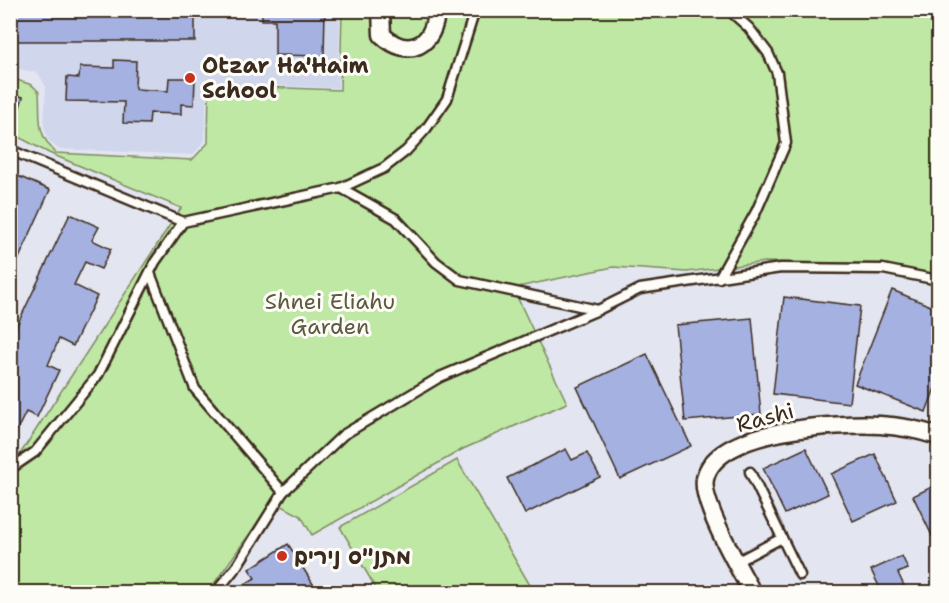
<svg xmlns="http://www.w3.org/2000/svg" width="949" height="603" font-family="'Shantell Sans','Playpen Sans Hebrew',sans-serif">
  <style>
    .built { fill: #d0d6ec }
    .green { fill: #bfe8a4; stroke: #7d8961; stroke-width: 1.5 }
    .building { fill: #a5b1e1; stroke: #3b2a1e; stroke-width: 1.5 }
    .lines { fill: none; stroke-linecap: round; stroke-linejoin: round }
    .service-casing { stroke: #3b2a1e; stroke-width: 13 }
    .minor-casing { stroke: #3b2a1e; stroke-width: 21 }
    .service { stroke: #fdfcf7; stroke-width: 8 }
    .minor { stroke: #fdfcf7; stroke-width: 16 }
    .poi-dot { fill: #c8321e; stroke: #fdfcf7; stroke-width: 2 }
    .labels { text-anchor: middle; stroke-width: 6; stroke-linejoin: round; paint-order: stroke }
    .poi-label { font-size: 22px; font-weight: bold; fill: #3b2a1e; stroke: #fdfcf7; text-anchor: start }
    .park-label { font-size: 22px; fill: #5c5a40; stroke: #fdfcf7 }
    .street-label { font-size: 22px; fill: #3b2a1e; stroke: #fdfcf7 }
  </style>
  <rect width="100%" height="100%" fill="#e3e6f0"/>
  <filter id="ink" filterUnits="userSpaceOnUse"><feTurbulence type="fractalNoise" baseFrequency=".0167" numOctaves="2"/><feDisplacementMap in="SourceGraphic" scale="12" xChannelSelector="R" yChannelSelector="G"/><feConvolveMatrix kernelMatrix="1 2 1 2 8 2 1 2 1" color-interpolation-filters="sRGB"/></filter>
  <g filter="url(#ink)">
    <path class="built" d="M11,11H340L338,88L207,83L205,140L193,155L58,149L48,140L44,126L46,87L38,73L11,67Z"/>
    <g class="green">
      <path d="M342,11H938V274L880,265L765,262L687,272L613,267L513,288L567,403L463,449L312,535L301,516L273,501L208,592H11V468L181,208L49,153L11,133C11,117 12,109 23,97L11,93V78L32,85L39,92C41,119 35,132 56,153L192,160L208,143L209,85L340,90Z"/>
      <path d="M457,460L534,592H378L340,527Z"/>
    </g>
    <g class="building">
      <path d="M13,10H182V14H195V41H10V13Z"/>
      <path d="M262,10H325L324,56L275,55V20H262Z"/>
      <path d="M114,60L136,61L135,89L168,91L169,78H195L194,105L181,104V114L150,113L149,124L123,123L124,102L66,101L67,77L79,78L80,67L114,68Z"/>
      <path d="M10,93L23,97L19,110L14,108L10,117Z"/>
      <path d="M11,173L50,190L10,278V173Z"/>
      <path d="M70,214L99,227L92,240L111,249L101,269L85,262L74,285L97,296L73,346L59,339L48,365L59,370L37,417L26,412L17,430L10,427V340Z"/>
      <path d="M892,290L938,309V380L926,412L855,384Z"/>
      <path d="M784,297L860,306L849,403L773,394Z"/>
      <path d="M752,318L761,414L685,421L675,325Z"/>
      <path d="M647,354L691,446L620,479L577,387Z"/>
      <path d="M806,448L828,494L785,514L763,468Z"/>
      <path d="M566,449L572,460L587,453L600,477L525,514L507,478Z"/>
      <path d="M875,454L897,501L853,521L831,474Z"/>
      <path d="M938,484V541L935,542L913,496Z"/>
      <path d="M288,544L318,592H239L237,589L255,578L249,569Z"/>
      <path d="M902,556L908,569L898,573L907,592H882L871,570Z"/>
    </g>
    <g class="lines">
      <g class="service-casing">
        <g id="service">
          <path d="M10,150L183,222"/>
          <path d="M341,188L396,219L436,262L460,280L598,310"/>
          <path d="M150,273L195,389L283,492"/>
          <path d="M719,278L756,212L786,143L777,73L768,53L749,28L729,10"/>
          <path d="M10,469L35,452L98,375L155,262L183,222L341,188L384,168L406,151L426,129L447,99L475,10"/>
          <path d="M750,472L800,575"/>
          <path d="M736,562L782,538"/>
          <path d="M216,592L237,566L283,492L343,435L440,377L598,310L640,289L781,268L883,269L938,280"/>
        </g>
      </g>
      <g class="minor-casing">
        <g id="minor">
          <path d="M381,10L382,35C409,60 435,45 436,10"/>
          <path d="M752,592C740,570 700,502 705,479C715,428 839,423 880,425C900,426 919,430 938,436"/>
        </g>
      </g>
      <use href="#service" class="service"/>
      <use href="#minor" class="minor"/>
    </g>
  </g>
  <g class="poi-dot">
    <circle cx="190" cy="78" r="6"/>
    <circle cx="282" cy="556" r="6"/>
  </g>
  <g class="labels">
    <g class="poi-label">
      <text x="202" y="73">Otzar Ha'Haim<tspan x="202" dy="25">School</tspan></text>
      <text x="294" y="564">מתנ"ס נירים</text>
    </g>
    <g class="park-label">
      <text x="330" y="309">Shnei Eliahu<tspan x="330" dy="25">Garden</tspan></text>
    </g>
    <g class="street-label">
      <text transform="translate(765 417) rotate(-15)" y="8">Rashi</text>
    </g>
  </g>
  <rect width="949" height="603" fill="none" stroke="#fdfcf7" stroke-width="36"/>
  <rect x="18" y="18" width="913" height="567" fill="none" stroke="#3b2a1e" stroke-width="2" filter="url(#ink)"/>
</svg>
